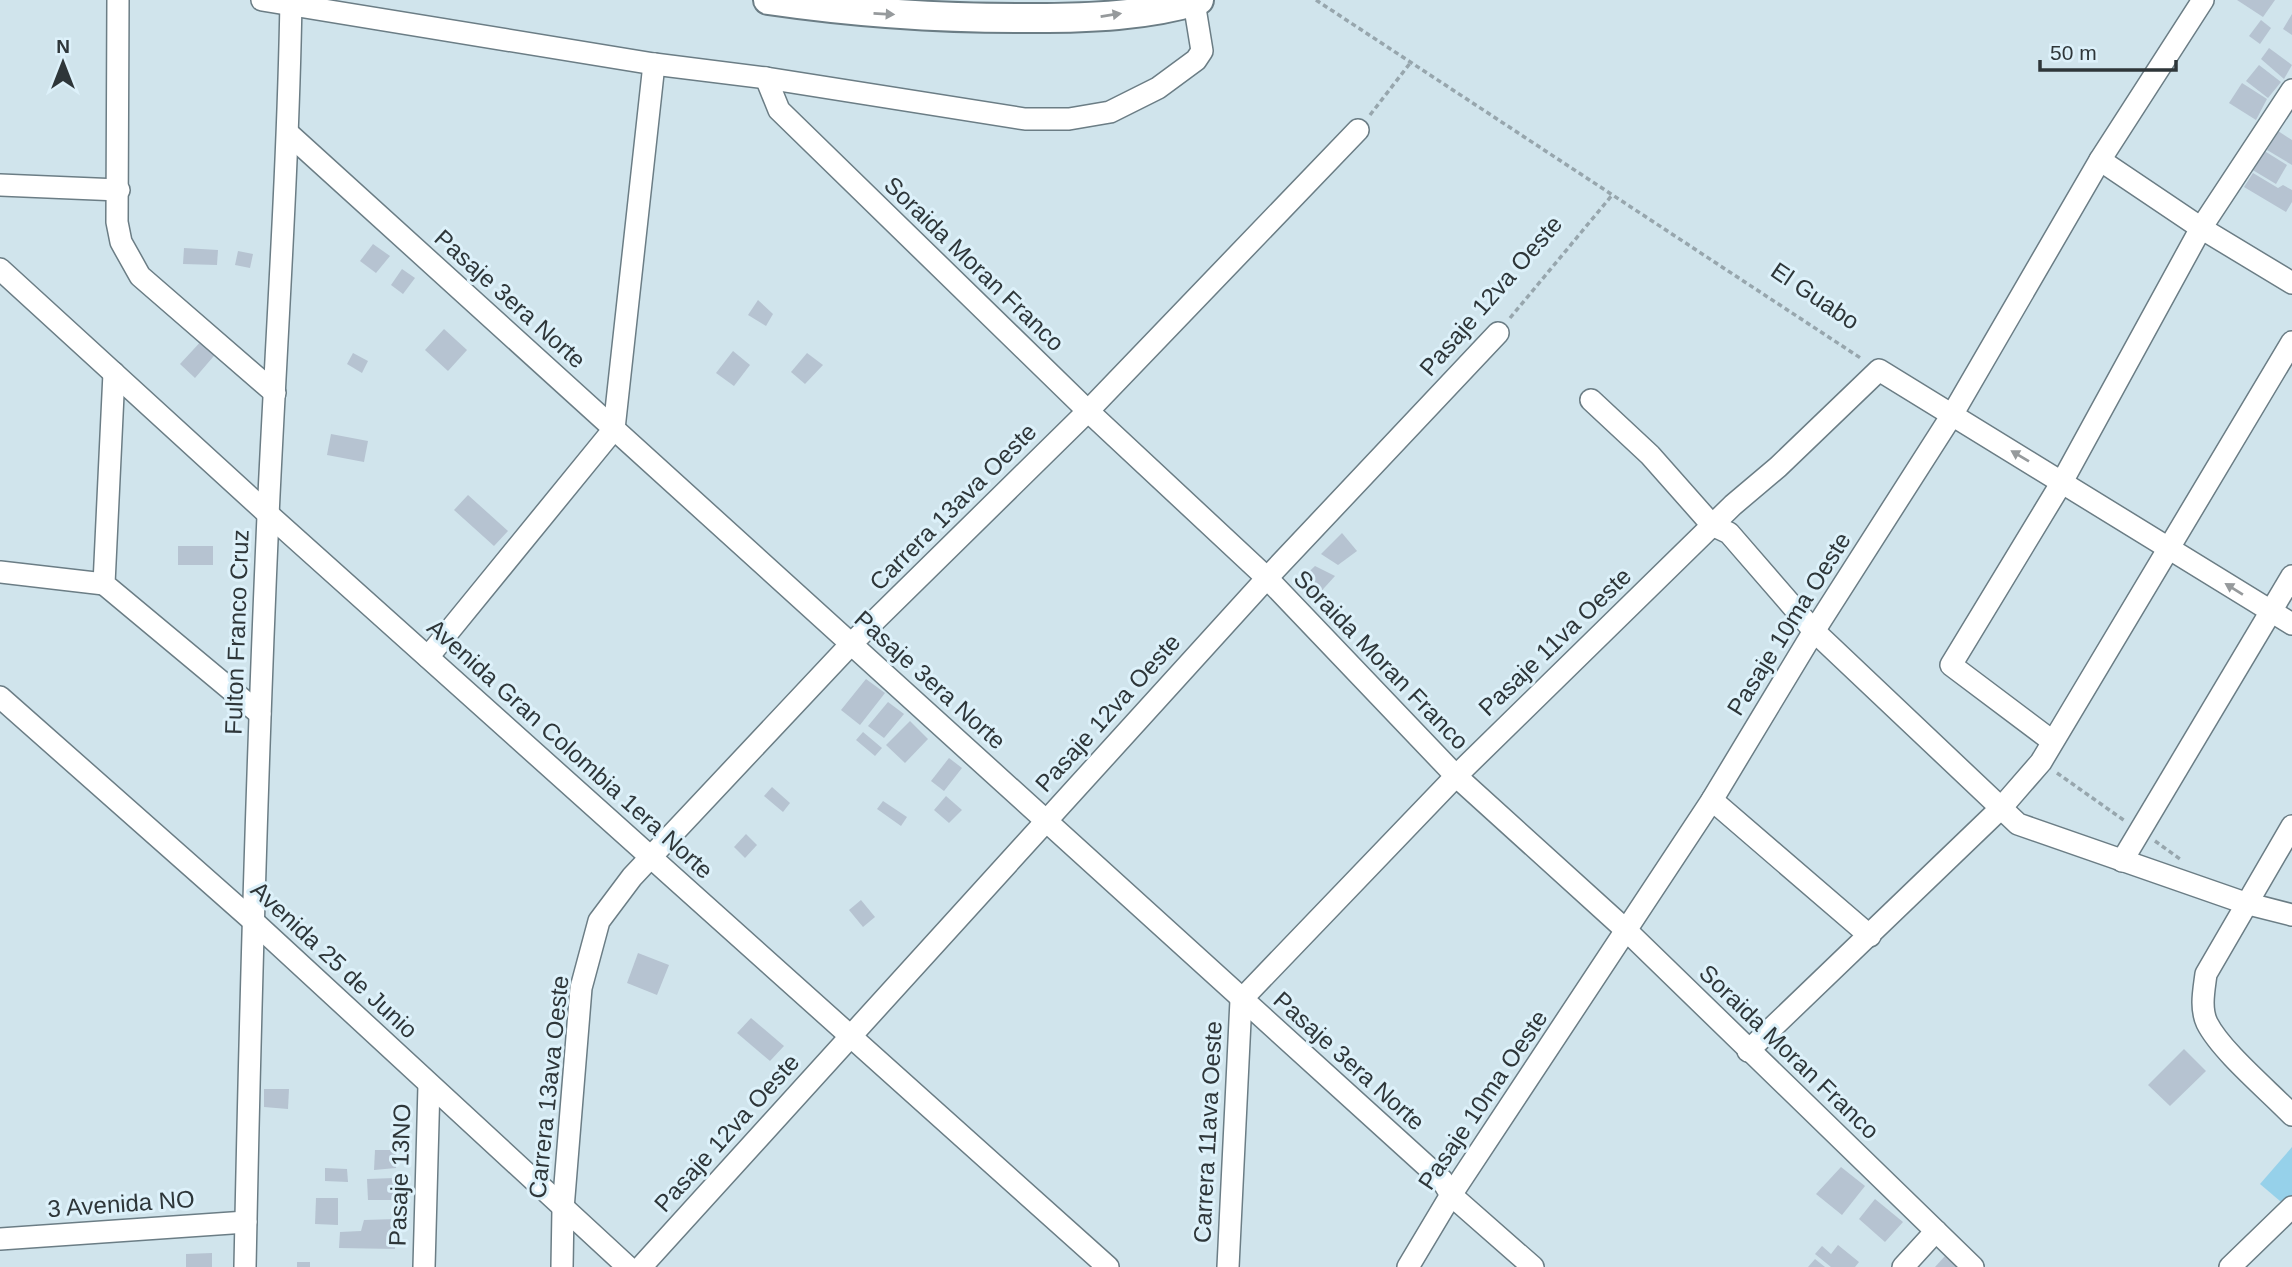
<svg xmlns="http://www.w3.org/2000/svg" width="2292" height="1267" font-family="Helvetica,sans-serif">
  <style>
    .green { fill: #96d1ea }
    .building { fill: #b6c3d1 }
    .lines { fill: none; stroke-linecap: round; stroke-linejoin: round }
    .minor-casing { stroke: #6b7d85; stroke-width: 24 }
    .major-casing { stroke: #6b7d85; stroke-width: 32 }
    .path { stroke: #97a6ad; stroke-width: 3.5; stroke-dasharray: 5 3.5; stroke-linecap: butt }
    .minor { stroke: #fff; stroke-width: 21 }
    .major { stroke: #fff; stroke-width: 28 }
    .oneway { fill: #969a9c }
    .labels { text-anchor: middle; stroke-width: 6; stroke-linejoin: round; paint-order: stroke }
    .street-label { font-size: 24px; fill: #2e3639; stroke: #ddf1fa }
  </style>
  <rect width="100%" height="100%" fill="#d0e4ec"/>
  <path class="green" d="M2292,1147V1201L2287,1207L2260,1184Z"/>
  <g class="building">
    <path d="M2237,0H2275L2263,17Z"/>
    <path d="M2292,14V35L2283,29Z"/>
    <path d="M2261,20L2271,28L2260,44L2249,36Z"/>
    <path d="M2269,48L2292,65L2284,79L2261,59Z"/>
    <path d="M2259,65L2281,82L2268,98L2246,81Z"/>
    <path d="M2242,83L2267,99L2256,120L2229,103Z"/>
    <path d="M2278,131L2292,140V165L2267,150Z"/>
    <path d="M2258,147L2287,165L2276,184L2246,166Z"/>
    <path d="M2253,173L2278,188L2283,185L2292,190V202L2286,212L2244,187Z"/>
    <path d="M373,244L390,256L376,273L360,261Z"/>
    <path d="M184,248L218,250L217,265L183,264Z"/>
    <path d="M238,251L253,254L250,268L235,265Z"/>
    <path d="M402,269L415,278L403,294L391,285Z"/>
    <path d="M758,300L773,314L766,326L748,315Z"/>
    <path d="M444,329L467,350L448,371L425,350Z"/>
    <path d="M205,337L219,350L195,378L180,364Z"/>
    <path d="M733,351L750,365L734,386L716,373Z"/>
    <path d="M353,353L368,361L362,373L347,364Z"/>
    <path d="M807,353L823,365L805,384L791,372Z"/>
    <path d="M331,434L368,441L364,462L327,455Z"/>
    <path d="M468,495L508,531L494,546L454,510Z"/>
    <path d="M1342,533L1357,551L1338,565L1321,554Z"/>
    <rect x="178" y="546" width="35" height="19"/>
    <path d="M1315,566L1335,576L1315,598L1299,581Z"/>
    <path d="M866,679L885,693L860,725L841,710Z"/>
    <path d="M888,702L904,714L884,738L868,726Z"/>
    <path d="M910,721L928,739L905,763L886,745Z"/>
    <path d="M863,732L882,748L875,756L856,740Z"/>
    <path d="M949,758L962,768L944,791L931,781Z"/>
    <path d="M772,787L790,803L783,812L764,796Z"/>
    <path d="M946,796L962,810L949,823L934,810Z"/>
    <path d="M883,801L907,817L901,826L877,809Z"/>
    <path d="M746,834L757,845L745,858L734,847Z"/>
    <path d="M861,900L875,917L863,927L849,910Z"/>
    <path d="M638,953L669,965L657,995L627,983Z"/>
    <path d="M751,1018L784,1046L770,1061L737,1033Z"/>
    <path d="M2184,1049L2206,1071L2170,1106L2148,1085Z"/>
    <path d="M264,1089H289L288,1109L264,1107Z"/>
    <path d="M375,1150H397L396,1168L374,1170Z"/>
    <path d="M1841,1167L1865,1186L1842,1215L1816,1194Z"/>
    <path d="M325,1168L347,1169L348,1182L325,1181Z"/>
    <path d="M394,1178L395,1200H368L367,1179Z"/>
    <path d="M316,1198H338V1225L315,1224Z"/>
    <path d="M1875,1199L1903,1222L1885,1242L1859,1219Z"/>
    <path d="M396,1219L395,1249L339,1248L340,1232L361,1231L364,1220Z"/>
    <path d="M1838,1245L1859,1262L1855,1267H1831L1815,1254L1822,1246L1831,1254Z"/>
    <path d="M212,1253V1267H186V1254Z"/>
    <path d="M1945,1256L1958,1267H1935Z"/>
    <path d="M1815,1259L1825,1267H1808Z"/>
    <rect x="297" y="1262" width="13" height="5"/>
  </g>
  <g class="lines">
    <g class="minor-casing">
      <g id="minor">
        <path d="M118,0L117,222L121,242L140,276L275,393"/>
        <path d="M262,0L654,64L766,78L1025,119H1069L1110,112L1158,88L1196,60L1202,51L1194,2"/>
        <path d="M766,78L779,110L1088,411L1267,578L1456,776L1627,931L1973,1267"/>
        <path d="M289,134L1442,1180L1451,1195L1533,1267"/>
        <path d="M2100,160L2201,228L2292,283"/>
        <path d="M0,185L119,190"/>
        <path d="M0,269L268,514L1108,1267"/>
        <path d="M114,373L104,584L260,714"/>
        <path d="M1591,400L1650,455L1712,525L1729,533L1814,631L2018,824L2245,903L2292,915"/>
        <path d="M0,572L104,584"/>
        <path d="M428,657L614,429L654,64"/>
        <path d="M0,697L252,920L628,1267"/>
        <path d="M2052,741L1951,665L2062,482L2201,228L2292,90"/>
        <path d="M1712,800L1870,936"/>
        <path d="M2292,826L2206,974C2204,990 2200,1008 2207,1023C2221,1051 2269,1091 2292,1115"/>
        <path d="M2122,861L2292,576"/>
        <path d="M1748,1051L2001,808L2041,762L2292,342"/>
        <path d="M0,1239L246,1222"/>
        <path d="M245,1267C250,1016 257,766 268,516C276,344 288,172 291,0"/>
        <path d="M424,1267L429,1085"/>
        <path d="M562,1267L563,1209L581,988L599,921L632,877L851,644L1088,411L1358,130"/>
        <path d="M641,1267L1267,578L1498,333"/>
        <path d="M1228,1267L1241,1000L1456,776L1733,505L1778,467L1879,370L2292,624"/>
        <path d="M1408,1267L1451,1195L1712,800L1814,631L1952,415L2100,160L2203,0"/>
        <path d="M1903,1267L1936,1231"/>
        <path d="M2230,1267L2292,1207"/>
      </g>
    </g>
    <g class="major-casing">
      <path id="major" d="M768,0C857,13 945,19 1035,18C1089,18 1147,16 1199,0"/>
    </g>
    <g class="path">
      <path d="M1316,0L1862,359"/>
      <path d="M1370,115L1411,62"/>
      <path d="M1510,318L1613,194"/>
      <path d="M2057,773L2125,821"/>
      <path d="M2155,841L2180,859"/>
    </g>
    <use href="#minor" class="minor"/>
    <use href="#major" class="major"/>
  </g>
  <defs><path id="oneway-solid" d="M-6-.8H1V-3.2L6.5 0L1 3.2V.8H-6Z" transform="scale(1.75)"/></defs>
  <g class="oneway">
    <use href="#oneway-solid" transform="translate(884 14) rotate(3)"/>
    <use href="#oneway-solid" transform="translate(1111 15) rotate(-9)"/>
    <use href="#oneway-solid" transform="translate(2020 456) rotate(-149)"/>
    <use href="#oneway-solid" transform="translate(2234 589) rotate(-148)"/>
  </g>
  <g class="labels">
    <g class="street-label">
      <text transform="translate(974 264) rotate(44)" y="8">Soraida Moran Franco</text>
      <text transform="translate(1491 296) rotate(-49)" y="8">Pasaje 12va Oeste</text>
      <text transform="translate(1815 296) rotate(34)" y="8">El Guabo</text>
      <text transform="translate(510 299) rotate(42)" y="8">Pasaje 3era Norte</text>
      <text transform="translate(953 507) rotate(-45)" y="8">Carrera 13ava Oeste</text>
      <text transform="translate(1789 624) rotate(-58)" y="8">Pasaje 10ma Oeste</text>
      <text transform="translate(237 632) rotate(-88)" y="8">Fulton Franco Cruz</text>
      <text transform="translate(1555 642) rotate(-44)" y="8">Pasaje 11va Oeste</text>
      <text transform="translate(1381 660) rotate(46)" y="8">Soraida Moran Franco</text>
      <text transform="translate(930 680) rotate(42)" y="8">Pasaje 3era Norte</text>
      <text transform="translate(1108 713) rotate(-48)" y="8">Pasaje 12va Oeste</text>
      <text transform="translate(570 749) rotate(42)" y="8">Avenida Gran Colombia 1era Norte</text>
      <text transform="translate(334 960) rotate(43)" y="8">Avenida 25 de Junio</text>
      <text transform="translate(1789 1052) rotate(44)" y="8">Soraida Moran Franco</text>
      <text transform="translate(1349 1061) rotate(42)" y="8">Pasaje 3era Norte</text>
      <text transform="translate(549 1087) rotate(-84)" y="8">Carrera 13ava Oeste</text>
      <text transform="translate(1483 1100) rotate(-56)" y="8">Pasaje 10ma Oeste</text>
      <text transform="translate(1208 1132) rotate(-87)" y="8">Carrera 11ava Oeste</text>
      <text transform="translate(727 1133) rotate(-48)" y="8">Pasaje 12va Oeste</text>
      <text transform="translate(400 1175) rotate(-88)" y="8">Pasaje 13NO</text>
      <text transform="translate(121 1204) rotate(-4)" y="8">3 Avenida NO</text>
    </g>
  </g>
  <g transform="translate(63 63)" stroke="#ddf1fa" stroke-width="5" paint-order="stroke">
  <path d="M0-5L12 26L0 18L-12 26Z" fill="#2e3639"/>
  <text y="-10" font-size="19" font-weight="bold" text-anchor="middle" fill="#2e3639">N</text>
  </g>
  <path d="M2040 60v10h136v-10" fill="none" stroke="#2e3639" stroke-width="3.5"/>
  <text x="2050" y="60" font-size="21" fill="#2e3639" stroke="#ddf1fa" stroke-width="5" paint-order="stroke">50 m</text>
</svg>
